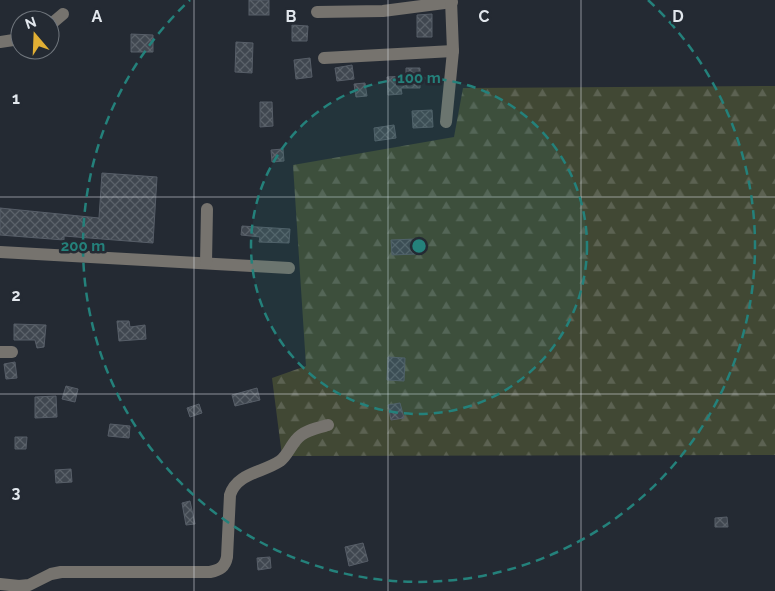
<svg xmlns="http://www.w3.org/2000/svg" width="775" height="591" font-family="Raleway,sans-serif">
  <style>
    .forest { fill: url(#forest-firs) }
    .building { fill: url(#building-cross-hatch); stroke: #575e68 }
    .lines { fill: none; stroke-linecap: round; stroke-linejoin: round }
    .minor { stroke: #76736e; stroke-width: 12 }
    .grid { fill: none; stroke: #e2e7ed; stroke-width: 1; stroke-opacity: 0.55 }
    .ring { fill: none; stroke: #24817b; stroke-width: 2.5; stroke-dasharray: 9 6 }
    .grid-label { font-size: 16px; text-anchor: middle; font-weight: bold; fill: #e2e7ed; stroke: #242a33; stroke-width: 5; stroke-linejoin: round; paint-order: stroke }
    .centre { fill: #24817b; stroke: #242a33; stroke-width: 2.5 }
    .ring-label { font-size: 15px; text-anchor: middle; font-weight: bold; fill: #24817b; stroke: #242a33; stroke-width: 5; stroke-linejoin: round; paint-order: stroke }
  </style>
  <defs>
    <pattern id="forest-firs" width="22" height="20" patternUnits="userSpaceOnUse" patternTransform="scale(1.25)"><rect width="22" height="20" fill="#414834"/><path d="M5 1l3.5 6h-7zM16 11l3.5 6h-7z" fill="#5c6252"/></pattern>
    <pattern id="building-cross-hatch" width="8" height="8" patternUnits="userSpaceOnUse" patternTransform="scale(1.25)"><rect width="8" height="8" fill="#404750"/><path d="M0 0l8 8M0 8l8-8" fill="none" stroke="#5b626a"/></pattern>
  </defs>
  <rect width="100%" height="100%" fill="#242a33"/>
  <path class="forest" d="M775,86V455L282,456L272,378L306,366L293,165L454,137L463,88Z"/>
  <g class="building">
    <rect x="249" y="0" width="20" height="15"/>
    <path d="M432,14V37H417V15Z"/>
    <path d="M292,25L308,26L307,41H292Z"/>
    <path d="M131,34L153,35V52H131Z"/>
    <path d="M236,42L253,43L252,73L235,72Z"/>
    <path d="M310,58L312,77L296,79L294,60Z"/>
    <path d="M352,65L354,79L337,81L335,68Z"/>
    <path d="M406,68H420V88H401L402,94L388,95L387,77L406,76Z"/>
    <path d="M365,83L367,96L356,97L354,84Z"/>
    <path d="M260,102H272L273,126L260,127Z"/>
    <path d="M432,110L433,127L413,128L412,111Z"/>
    <path d="M394,125L396,138L375,141L374,128Z"/>
    <path d="M283,149L284,161L272,162L271,150Z"/>
    <path d="M102,173L157,177L153,243L64,236V240L0,235V208L99,218Z"/>
    <path d="M242,226L290,229L289,243L259,242L260,237L241,235Z"/>
    <path d="M416,239V254L392,255L391,240Z"/>
    <path d="M117,321H129L130,327L145,325L146,339L119,341Z"/>
    <path d="M14,324L46,325L44,347L37,348L35,340H14Z"/>
    <path d="M388,357L405,358L404,381L387,380Z"/>
    <path d="M15,362L17,378L6,379L4,364Z"/>
    <path d="M66,386L78,389L75,402L62,399Z"/>
    <path d="M257,388L260,400L235,406L232,395Z"/>
    <path d="M56,396L57,417L35,418V397Z"/>
    <path d="M400,403L404,418L391,420L388,405Z"/>
    <path d="M199,404L202,413L190,417L187,408Z"/>
    <path d="M110,424L130,426L129,438L108,436Z"/>
    <path d="M15,437H27L26,449H15Z"/>
    <path d="M71,469L72,482L56,483L55,470Z"/>
    <path d="M190,501L195,524L186,525L182,503Z"/>
    <path d="M727,517L728,527H715V518Z"/>
    <path d="M363,543L368,561L349,566L345,547Z"/>
    <path d="M270,557L271,568L258,570L257,558Z"/>
  </g>
  <g class="lines">
    <g class="minor">
      <path d="M317,12L383,11L452,2"/>
      <path d="M50,25L63,14"/>
      <path d="M0,42L20,39"/>
      <path d="M324,58L453,51"/>
      <path d="M446,122L453,51L451,0"/>
      <path d="M0,252L289,268"/>
      <path d="M206,263L207,209"/>
      <path d="M0,352H12"/>
      <path d="M0,584L19,586L29,585L51,574L61,572H210C220,570 225,567 227,557L230,495C237,473 262,473 280,461C287,456 290,447 296,440C303,431 317,428 328,425"/>
    </g>
  </g>
  <path class="grid" d="M194,0V591M388,0V591M581,0V591M0,197H775M0,394H775"/>
  <circle cx="419" cy="246" r="168" fill="#24817b" fill-opacity=".12"/>
  <g class="ring">
    <circle cx="419" cy="246" r="168"/>
    <path d="M648 0A336 336 0 1 1 190 0"/>
  </g>
  <g class="grid-label">
    <text x="97" y="22">A</text>
    <text x="291" y="22">B</text>
    <text x="484" y="22">C</text>
    <text x="678" y="22">D</text>
    <text x="16" y="104">1</text>
    <text x="16" y="301">2</text>
    <text x="16" y="498">3</text>
  </g>
  <circle cx="419" cy="246" r="8" class="centre"/>
  <g class="ring-label">
    <text x="419" y="83">100 m</text>
    <text x="83" y="251">200 m</text>
  </g>
  <g transform="translate(35 35) rotate(341)"><circle r="24" fill="#242a33" stroke="#70767d"/>
  <path d="M0-4L9 19L0 12L-9 19Z" fill="#e1af34"/>
  <text y="-8" font-size="14" font-weight="bold" text-anchor="middle" fill="#e2e7ed">N</text>
  </g>
</svg>
